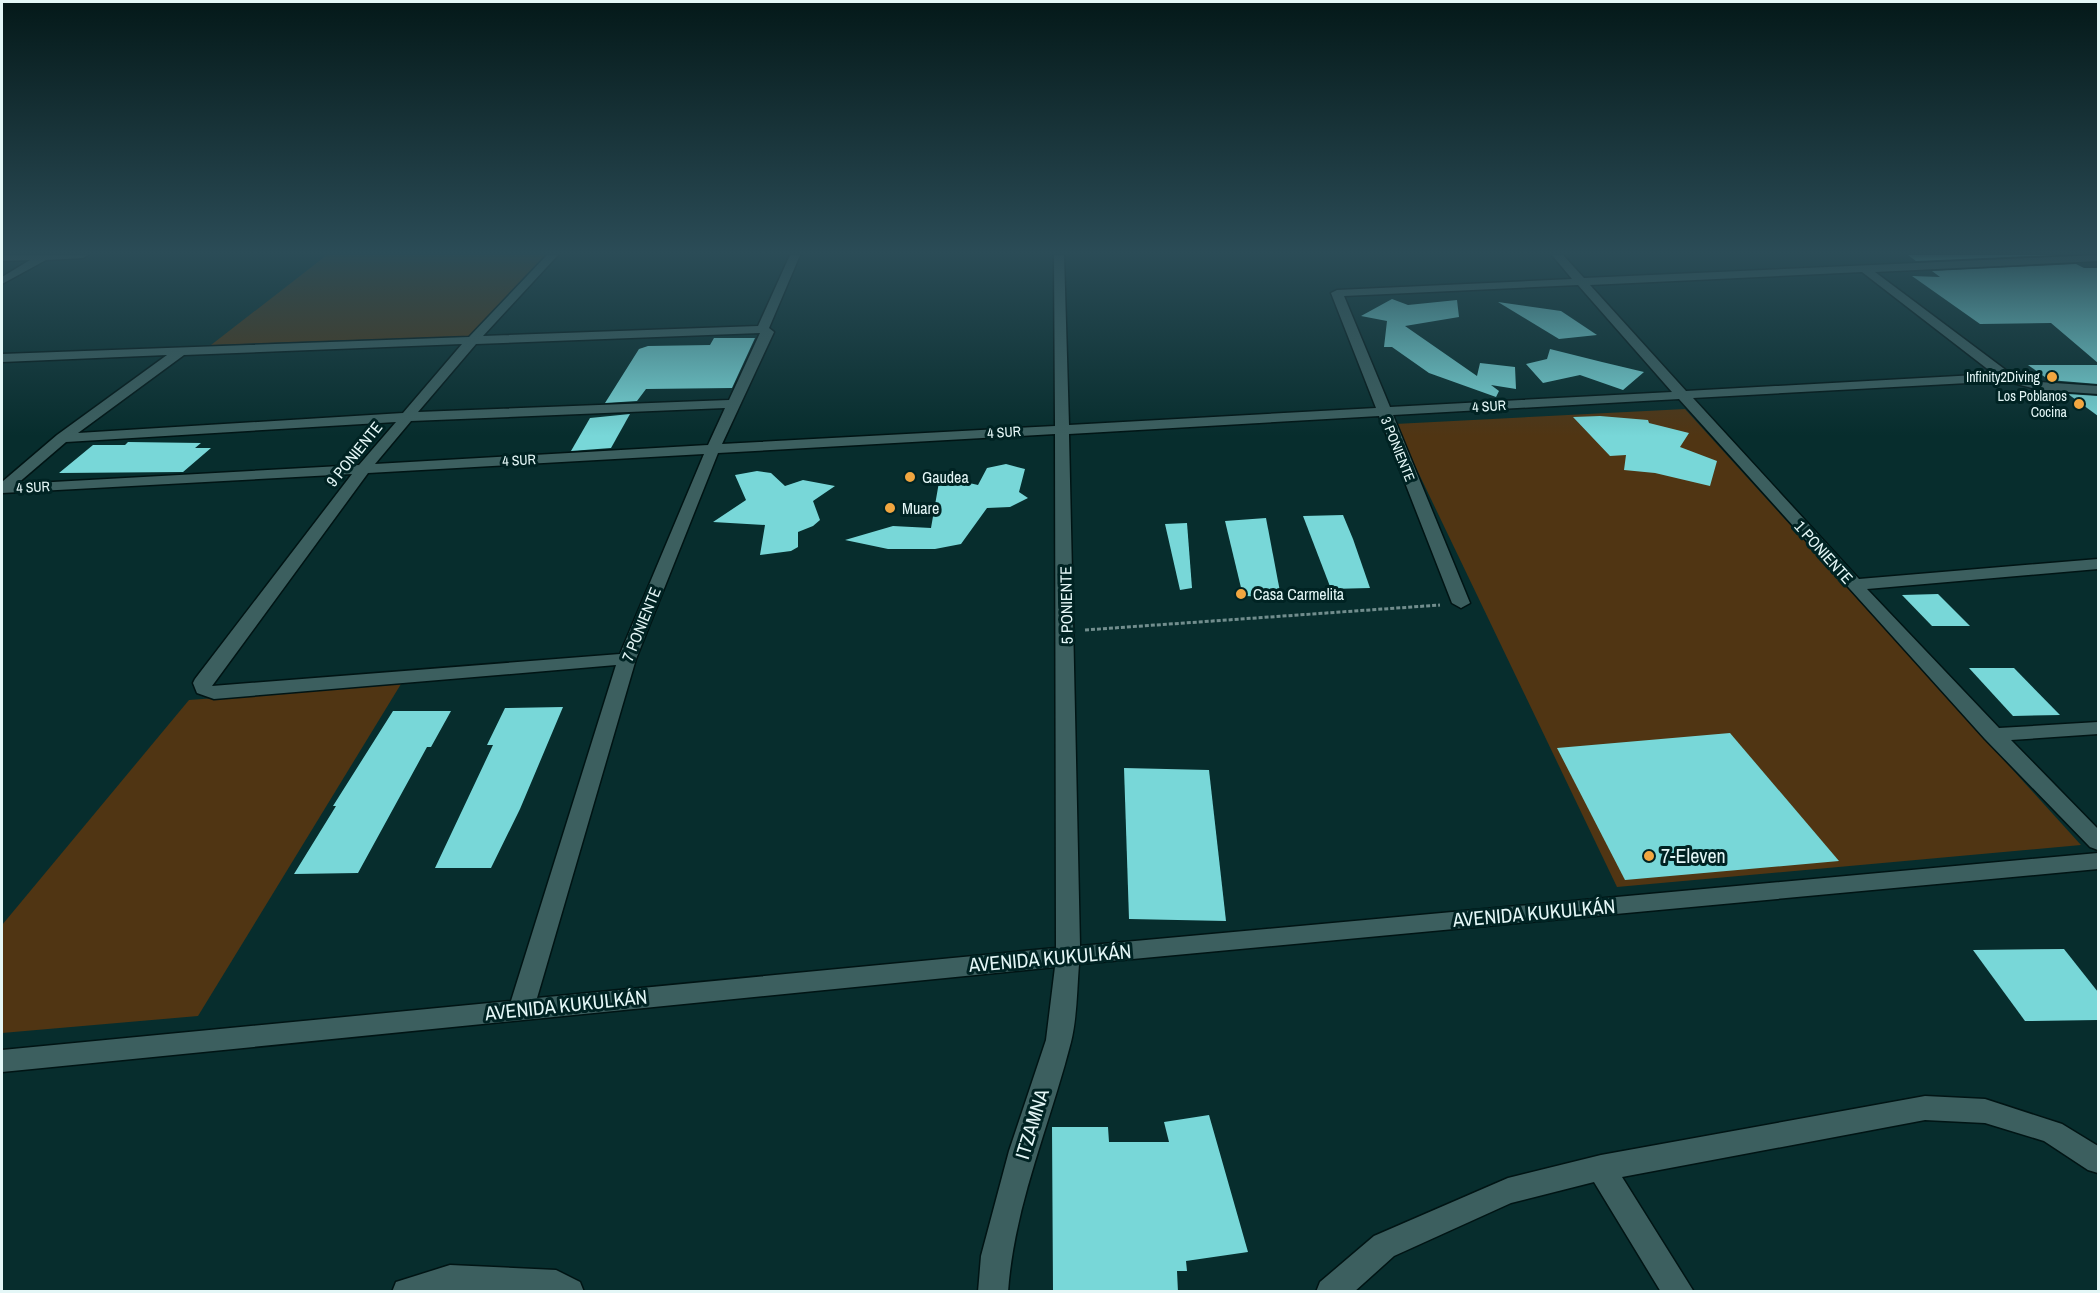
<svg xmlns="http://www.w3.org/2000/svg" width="2100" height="1293" font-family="'Archivo Narrow',sans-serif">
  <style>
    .green { fill: #503513 }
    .building { fill: #78d7d8 }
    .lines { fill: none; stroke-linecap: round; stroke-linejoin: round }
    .minor-casing { stroke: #001414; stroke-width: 3 }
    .path { stroke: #718d8d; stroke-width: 3; stroke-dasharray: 4 2; stroke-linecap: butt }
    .minor { fill: #3c5f5f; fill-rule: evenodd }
    .poi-dot { fill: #f1a640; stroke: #002323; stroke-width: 2 }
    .labels { text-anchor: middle; stroke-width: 6; stroke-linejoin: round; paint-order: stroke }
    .far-poi-label { font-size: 14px; fill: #e4f7f7; stroke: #002323; text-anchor: end }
    .far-street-label { font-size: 14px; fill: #e4f7f7; stroke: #002323 }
    .street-label { font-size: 16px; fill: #e4f7f7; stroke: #002323 }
    .poi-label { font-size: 16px; fill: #e4f7f7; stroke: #002323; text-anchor: start }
    .near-poi-label { font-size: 20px; fill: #e4f7f7; stroke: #002323; text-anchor: start }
    .near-street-label { font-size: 20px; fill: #e4f7f7; stroke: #002323 }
  </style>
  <rect width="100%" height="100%" fill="#072d2d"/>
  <g class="green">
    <path d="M327,255H548L469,336L211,345Z"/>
    <path d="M1685,409L2081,845L1617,887L1395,424Z"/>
    <path d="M401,684L198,1016L2,1033V925L189,700Z"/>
  </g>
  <g class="building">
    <path d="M1908,255H2054L1916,261Z"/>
    <path d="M2076,264L2084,268H2098V363L2051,323L1980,324L1912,276L1940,277L1932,271Z"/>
    <path d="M1392,299L1408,305L1457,300L1459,317L1405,326L1477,376L1480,363L1515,367L1516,389L1491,385L1499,391L1496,397L1429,373L1392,347H1384L1387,321L1361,316Z"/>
    <path d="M1498,302L1561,311L1597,335L1559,339Z"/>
    <path d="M714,338H755L732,388L646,389L637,401L605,403L639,349L648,346L710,345Z"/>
    <path d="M1550,349L1602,362L1644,372L1623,390L1580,375L1543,383L1526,364L1547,359Z"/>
    <path d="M2028,365H2098V384L2049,380Z"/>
    <path d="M2068,394L2098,396V416Z"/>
    <path d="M630,414L611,448L571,451L590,418Z"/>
    <path d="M1600,416L1648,420L1649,423L1689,433L1680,447L1717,461L1710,486L1655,473L1624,470L1626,455L1610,456L1573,417Z"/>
    <path d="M128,442L201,443L195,448H211L183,472L59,473L93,445H125Z"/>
    <path d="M1006,464L1025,469L1019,492L1028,498L1010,507L987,508L961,544L935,549H888L845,540L893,526L931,528L939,482L956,480L978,485L987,468Z"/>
    <path d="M757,471L771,473L785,486L803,480L835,486L813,501L820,520L813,526L798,532V547L791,551L760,555L765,525L713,522L746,500L735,475Z"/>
    <path d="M1343,515L1353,539L1370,588L1331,589L1303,516Z"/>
    <path d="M1266,518L1281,597L1243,596L1225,521Z"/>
    <path d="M1187,523L1192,588L1180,590L1165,524Z"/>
    <path d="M1938,594L1970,626H1932L1902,595Z"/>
    <path d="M1969,668H2014L2060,715L2013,716Z"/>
    <path d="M563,707L520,809L491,868H435L493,745H487L505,708Z"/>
    <path d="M393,711H451L431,747H427L358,873L294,874L336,806H333Z"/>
    <path d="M1730,733L1839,861L1625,880L1557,748Z"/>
    <path d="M1124,768L1209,770L1226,921L1129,919Z"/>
    <path d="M2064,949L2098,992V1020L2025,1021L1973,950Z"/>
    <path d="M1209,1115L1248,1252L1186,1261L1187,1271H1177L1178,1292H1053L1052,1127H1108L1109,1142H1169L1164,1122Z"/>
  </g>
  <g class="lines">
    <g class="minor-casing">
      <g id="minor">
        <path d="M2,255H88L83,258L46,260L2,284V277L30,260L2,261Z"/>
        <path d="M547,255H558L483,336L758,326L790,255H800L769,328L774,332L722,444L1055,426L1054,255H1064L1069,425L1376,408L1331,293L1337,290L1572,279L1552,255H1563L1584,278L2098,255V261L1875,272L2011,374L2040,382L2098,386V394L2040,390L2005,381L1693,398L1859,579L2098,559V569L1867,589L1999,728L2098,722V734L2011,740L2098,829V850L2090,847L1985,739L1679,399L1393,415L1470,603L1461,608L1452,603L1379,416L1069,434L1080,946L2098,853V869L1079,964C1077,989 1077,1018 1071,1042C1050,1125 1014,1205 1008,1292H978L981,1256L1009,1151L1046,1040L1055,967L2,1072V1050L511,1001L616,665L214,699L197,693L193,683L195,679L352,474L2,493V482L57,435L167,355L2,362V354L469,337ZM1862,272L1994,374L1686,391L1590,285ZM1578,285L1672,392L1390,407L1344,296ZM760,333L729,400L418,412L476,344ZM462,344L403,413L78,433L184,355ZM725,408L708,445L375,464L411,421ZM396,422L359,465L17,484L66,442ZM1055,434L1056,948L537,998L636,659L718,453ZM704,454L620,654L212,686L368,473Z"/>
        <path d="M1925,1096L1985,1099L2062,1124L2098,1146V1173L2088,1170L2044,1141L1985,1123L1925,1120L1622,1177L1694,1292H1661L1594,1182L1511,1203L1394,1256L1354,1292H1316L1320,1282L1374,1236L1508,1178L1601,1155Z"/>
        <path d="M450,1265L556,1270L580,1282L584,1292H392L396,1282Z"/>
      </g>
    </g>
    <path class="path" d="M1085,630L1440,605"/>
    <use href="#minor" class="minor"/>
  </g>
  <linearGradient id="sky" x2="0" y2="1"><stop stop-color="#041919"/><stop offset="0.58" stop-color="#2b4c57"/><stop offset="1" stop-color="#2b4c57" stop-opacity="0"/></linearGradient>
  <rect width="2100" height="436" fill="url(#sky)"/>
  <g class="poi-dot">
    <circle cx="2052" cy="377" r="6"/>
    <circle cx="2079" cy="404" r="6"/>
    <circle cx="910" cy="477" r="6"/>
    <circle cx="890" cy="508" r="6"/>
    <circle cx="1241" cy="594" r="6"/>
    <circle cx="1649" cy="856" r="6"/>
  </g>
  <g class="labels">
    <g class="far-poi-label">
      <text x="2040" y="382">Infinity2Diving</text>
      <text x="2067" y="401">Los Poblanos<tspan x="2067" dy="16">Cocina</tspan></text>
    </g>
    <g class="far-street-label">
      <text transform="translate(1489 406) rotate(-4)" y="5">4 SUR</text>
      <text transform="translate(1004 432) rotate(-4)" y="5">4 SUR</text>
      <text transform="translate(1398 449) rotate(68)" y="5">3 PONIENTE</text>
      <text transform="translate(519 460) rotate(-3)" y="5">4 SUR</text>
      <text transform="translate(33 487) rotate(-3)" y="5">4 SUR</text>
    </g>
    <g class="street-label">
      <text transform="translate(354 454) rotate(-51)" y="6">9 PONIENTE</text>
      <text transform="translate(1824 552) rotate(48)" y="6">1 PONIENTE</text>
      <text transform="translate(1066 605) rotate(-91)" y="6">5 PONIENTE</text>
      <text transform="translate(641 624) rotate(-68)" y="6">7 PONIENTE</text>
    </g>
    <g class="poi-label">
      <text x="922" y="483">Gaudea</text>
      <text x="902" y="514">Muare</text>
      <text x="1253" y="600">Casa Carmelita</text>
    </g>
    <g class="near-poi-label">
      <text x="1661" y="863">7-Eleven</text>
    </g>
    <g class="near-street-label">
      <text transform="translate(1534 913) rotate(-5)" y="7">AVENIDA KUKULKÁN</text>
      <text transform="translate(1050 958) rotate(-5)" y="7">AVENIDA KUKULKÁN</text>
      <text transform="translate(566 1005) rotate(-6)" y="7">AVENIDA KUKULKÁN</text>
      <text transform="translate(1032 1124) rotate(-73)" y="7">ITZAMNA</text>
    </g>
  </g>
  <rect width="2100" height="1293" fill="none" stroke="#e4f7f7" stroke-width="6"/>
</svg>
